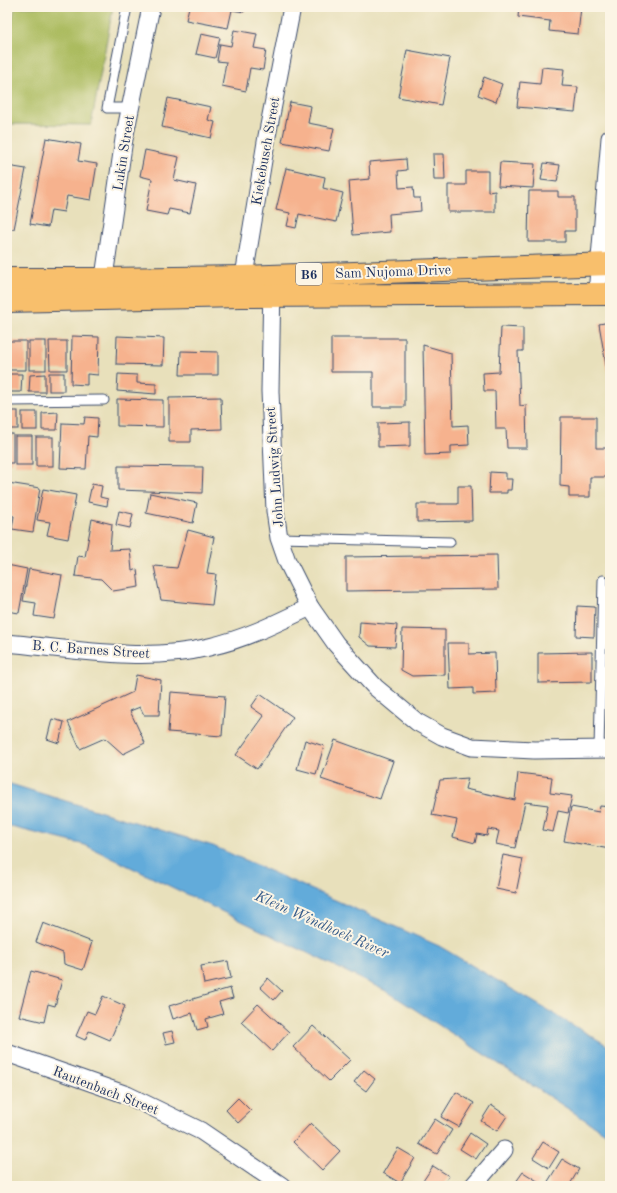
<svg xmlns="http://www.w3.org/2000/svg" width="617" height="1193" font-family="'Old Standard TT',serif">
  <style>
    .green { fill: #abbb5e; stroke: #63755e }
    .water { fill: #62abda; stroke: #3e6d9c }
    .building { fill: #f6b28e }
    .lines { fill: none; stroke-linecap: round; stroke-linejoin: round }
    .lane-casing { stroke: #3a4a6c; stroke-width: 11 }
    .street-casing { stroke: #3a4a6c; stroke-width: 19 }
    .highway-casing { stroke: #3a4a6c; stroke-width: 24 }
    .lane { stroke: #fff; stroke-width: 9 }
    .street { stroke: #fff; stroke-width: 17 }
    .highway { stroke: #f8bf6c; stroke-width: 22 }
    .labels { text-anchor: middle; stroke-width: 4; stroke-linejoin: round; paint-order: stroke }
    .shield { fill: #fcf5e5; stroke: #5e6a86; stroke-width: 1 }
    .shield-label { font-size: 13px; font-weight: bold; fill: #1b2f5e }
    .street-label { font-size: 14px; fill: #1b2f5e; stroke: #fcf5e5 }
    .water-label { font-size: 15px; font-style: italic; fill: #345a89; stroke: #fcf5e5 }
  </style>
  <rect width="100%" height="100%" fill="#fcf5e5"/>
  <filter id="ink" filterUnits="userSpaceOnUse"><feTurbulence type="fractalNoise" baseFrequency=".025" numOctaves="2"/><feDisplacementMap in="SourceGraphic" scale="8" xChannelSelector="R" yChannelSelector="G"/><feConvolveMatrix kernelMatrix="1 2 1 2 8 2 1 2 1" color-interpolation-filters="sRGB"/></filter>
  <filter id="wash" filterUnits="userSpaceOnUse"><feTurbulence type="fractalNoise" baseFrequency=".012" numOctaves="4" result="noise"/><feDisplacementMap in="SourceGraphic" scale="16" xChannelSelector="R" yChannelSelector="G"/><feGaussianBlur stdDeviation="0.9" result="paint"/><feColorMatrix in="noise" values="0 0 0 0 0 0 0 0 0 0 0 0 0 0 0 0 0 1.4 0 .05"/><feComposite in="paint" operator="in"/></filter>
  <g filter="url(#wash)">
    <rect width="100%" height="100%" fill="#e8e0bb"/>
    <path class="green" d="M15,7H113L91,125L7,124V47Z"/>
    <path class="water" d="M7,783L213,846L439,946L610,1047V1136L388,992L85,845L7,826Z"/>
    <g id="blocks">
      <g class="building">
        <path d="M189,7H245L244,12L232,10L228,28L186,20Z"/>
        <path d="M519,7H581L578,34L549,31L550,21L518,17Z"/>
        <path d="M234,30L257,34L254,48L266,50L263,70L250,68L246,91L222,86L226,62L217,61L220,44L231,46Z"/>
        <path d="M201,34L220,38L215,58L196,54Z"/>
        <path d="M407,50L450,58L441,105L398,97Z"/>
        <path d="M542,67L564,69L562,86L578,87L575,112L517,107L520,82L540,84Z"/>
        <path d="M484,77L502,84L496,102L478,95Z"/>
        <path d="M168,98L211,107L208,120L215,122L211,138L162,127Z"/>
        <path d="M290,102L311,106L308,123L334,128L329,151L282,142Z"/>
        <path d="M46,138L81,144L78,161L97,164L91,200L67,196L64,212L51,210L48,227L30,224Z"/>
        <path d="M145,150L179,157L174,180L196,185L190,213L169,209L167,215L146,211L152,179L140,176Z"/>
        <path d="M433,154H444L445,180H434Z"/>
        <path d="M406,159L407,170L398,171L399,188L413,187L414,198H420L421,211L389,214L390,232L353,235L349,181L370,179L369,162Z"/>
        <path d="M500,162L535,164L533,188L498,186Z"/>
        <path d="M544,163L560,165L557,182L541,180Z"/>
        <path d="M7,166L26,169L14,229L7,228Z"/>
        <path d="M286,168L325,177L323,188L343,193L336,222L299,214L296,228L287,226L290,213L276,210Z"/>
        <path d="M466,171H488V192L495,191V212H448V185H466Z"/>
        <path d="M529,191H558V197H575V231H565V242H528Z"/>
        <path d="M610,322V371H607L599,324Z"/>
        <path d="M501,327L523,328V351H518L520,406L526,405L527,448H507L506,429H496L495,391H484L483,373L499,372Z"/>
        <path d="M72,336L99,337L98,375L87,374V385L71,384Z"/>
        <path d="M117,336L164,338L163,365L116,364Z"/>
        <path d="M331,338H405V407H373V372H331Z"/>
        <path d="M8,341H26V370H9Z"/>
        <rect x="29" y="341" width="17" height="29"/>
        <path d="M49,341H67V370H50Z"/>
        <path d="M423,345L451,353L453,426L468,425L469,445L451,446V454L425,455Z"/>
        <path d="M181,351L218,352V375H180Z"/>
        <rect x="49" y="373" width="15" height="18"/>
        <path d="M7,374H22L21,392H7Z"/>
        <path d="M45,374V392H29L30,375Z"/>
        <path d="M118,374L137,375V383L156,384V394L117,391Z"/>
        <path d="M221,397L222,429L191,430V442H169V398Z"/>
        <path d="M117,399L163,400V427L117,426Z"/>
        <rect x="7" y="411" width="11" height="18"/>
        <rect x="22" y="412" width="15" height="18"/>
        <path d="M58,412L57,430H42V413Z"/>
        <path d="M85,417L98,418L97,437L88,436L86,469L60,468L62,423L84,424Z"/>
        <path d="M561,417H596V448H609V477H590V497H569V487L560,486Z"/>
        <path d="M410,422V446L378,447V423Z"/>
        <rect x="7" y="434" width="6" height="29"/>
        <rect x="15" y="436" width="17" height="29"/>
        <rect x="36" y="437" width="17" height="29"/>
        <path d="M118,466L203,467L202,493L118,490Z"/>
        <path d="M490,472L506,473V479H512L511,490H507V493H489Z"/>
        <path d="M8,483L40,488L33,532L12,529L14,516L7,515Z"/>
        <path d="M92,484L102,486L100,497L108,499L107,506L88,502Z"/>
        <path d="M458,486H471L472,521L417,522V504H458Z"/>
        <path d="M43,489L76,495L68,539L47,535L50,522L37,520Z"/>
        <path d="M150,493L197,503L193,523L146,513Z"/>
        <path d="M119,511L133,514L130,528L116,525Z"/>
        <path d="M92,519L112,524L110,550L130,549L132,571L137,569L139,587L113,591L101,579L75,576L78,556L85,557Z"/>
        <path d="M188,530L214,537L207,573L216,574L212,605L161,600L154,566L177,568Z"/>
        <path d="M497,555L498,589L346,591V557Z"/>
        <path d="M7,565L27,569L19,613L7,611Z"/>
        <path d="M29,569L62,575L54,619L34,616L36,603L23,601Z"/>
        <path d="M577,606L595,607L594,637L576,636Z"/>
        <path d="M360,622L397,625L395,647L370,646L359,637Z"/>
        <path d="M402,629L445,630V675L412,676L401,670Z"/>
        <path d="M448,643H469V654L495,653L496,693L473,694V688L450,689Z"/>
        <path d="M592,652V682L538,683V653Z"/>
        <path d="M136,675L161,680L159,715H144L140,707L130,711L145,743L123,754L105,738L80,749L68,722L133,692Z"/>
        <path d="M171,692L225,696L222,736L168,732Z"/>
        <path d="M260,694L293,717L257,769L236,755L264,716L251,707Z"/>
        <path d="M52,719L64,722L59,743L47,739Z"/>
        <path d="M305,740L324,746L316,774L297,769Z"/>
        <path d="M335,740L393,761L380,799L321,779Z"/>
        <path d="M518,773L552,777L550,793L572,796L568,813L558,811L553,832L543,830L548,805L525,802L515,848L496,844L499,831L488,829L487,836L477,834L475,843L453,837L457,820L432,815L440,780L468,778L465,789L515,800Z"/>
        <path d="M600,806L610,807V849L564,841L571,807L599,812Z"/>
        <path d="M503,855L523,859L516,893L496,889Z"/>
        <path d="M43,923L92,942L83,970L64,964L63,953L36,942Z"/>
        <path d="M228,961L231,978L204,984L201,966Z"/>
        <path d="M31,971L62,980L55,1006L48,1004L44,1022L19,1016Z"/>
        <path d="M268,978L282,991L274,1000L260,987Z"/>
        <path d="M230,988L233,998L219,1002L223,1014L206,1019L208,1027L197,1030L192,1013L173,1019L169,1006Z"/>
        <path d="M103,996L125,1006L110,1040L89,1031L85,1040L76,1036L87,1011L95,1014Z"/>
        <path d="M258,1004L289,1032L272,1051L241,1022Z"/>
        <path d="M313,1026L350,1060L329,1081L293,1047Z"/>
        <path d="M172,1031L175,1042L166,1044L163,1033Z"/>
        <path d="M364,1070L375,1079L366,1091L354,1082Z"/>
        <path d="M456,1092L474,1103L459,1127L441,1117Z"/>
        <path d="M238,1098L251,1111L238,1123L226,1110Z"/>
        <path d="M491,1105L507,1116L497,1131L481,1121Z"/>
        <path d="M435,1119L452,1130L437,1154L419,1144Z"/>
        <path d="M311,1123L340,1151L322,1170L293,1142Z"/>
        <path d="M470,1133L486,1144L476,1159L460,1149Z"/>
        <path d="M543,1142L559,1152L549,1168L533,1158Z"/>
        <path d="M398,1148L415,1158L400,1183L383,1173Z"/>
        <path d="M562,1159L579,1169L569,1186H551L547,1183Z"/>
        <path d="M433,1166L449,1176L442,1186H430L423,1181Z"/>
        <path d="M523,1172L539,1182L536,1186H513Z"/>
      </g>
    </g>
  </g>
  <g filter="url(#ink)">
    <use href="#blocks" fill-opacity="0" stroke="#3a4a6c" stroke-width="1"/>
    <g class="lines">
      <g class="lane-casing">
        <g id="lane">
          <path d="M127,7L107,108H130"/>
          <path d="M7,401L104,400"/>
          <path d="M279,538L450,542"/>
          <path d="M599,749L603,580"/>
        </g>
      </g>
      <g class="street-casing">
        <g id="street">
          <path d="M272,284L270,391L275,511L279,538L287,561L310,607L336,644L375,687L417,722L442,736L472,747L534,750L610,749"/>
          <path d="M242,288L267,136L292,7"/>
          <path d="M102,291L124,139L151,7"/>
          <path d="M597,294L610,138"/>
          <path d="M7,643C71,649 146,663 209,647C245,639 277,623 310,607"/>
          <path d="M7,1053L127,1095L160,1111L201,1131L282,1186"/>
          <path d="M473,1186L504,1150"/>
        </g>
      </g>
      <g class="highway-casing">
        <g id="highway">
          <path d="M7,279H104L244,277L610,264"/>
          <path d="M7,301L241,296L610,294"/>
        </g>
      </g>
      <use href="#lane" class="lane"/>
      <use href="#street" class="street"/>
      <use href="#highway" class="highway"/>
    </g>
  </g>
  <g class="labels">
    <rect class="shield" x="296" y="263" width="26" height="22" rx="3"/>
    <g class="shield-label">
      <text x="309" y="279">B6</text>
    </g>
    <g class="street-label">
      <text transform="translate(265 151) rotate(-80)" y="5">Kiekebusch Street</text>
      <text transform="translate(123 153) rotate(-81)" y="5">Lukin Street</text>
      <text transform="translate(393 271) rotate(-2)" y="5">Sam Nujoma Drive</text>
      <text transform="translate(274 467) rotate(-94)" y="5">John Ludwig Street</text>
      <text transform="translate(91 649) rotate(4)" y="5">B. C. Barnes Street</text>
      <text transform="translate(106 1090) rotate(21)" y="5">Rautenbach Street</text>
    </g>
    <g class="water-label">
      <text transform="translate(322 924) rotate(24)" y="5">Klein Windhoek River</text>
    </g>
  </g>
  <rect width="617" height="1193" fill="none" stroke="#fcf5e5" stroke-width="24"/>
</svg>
